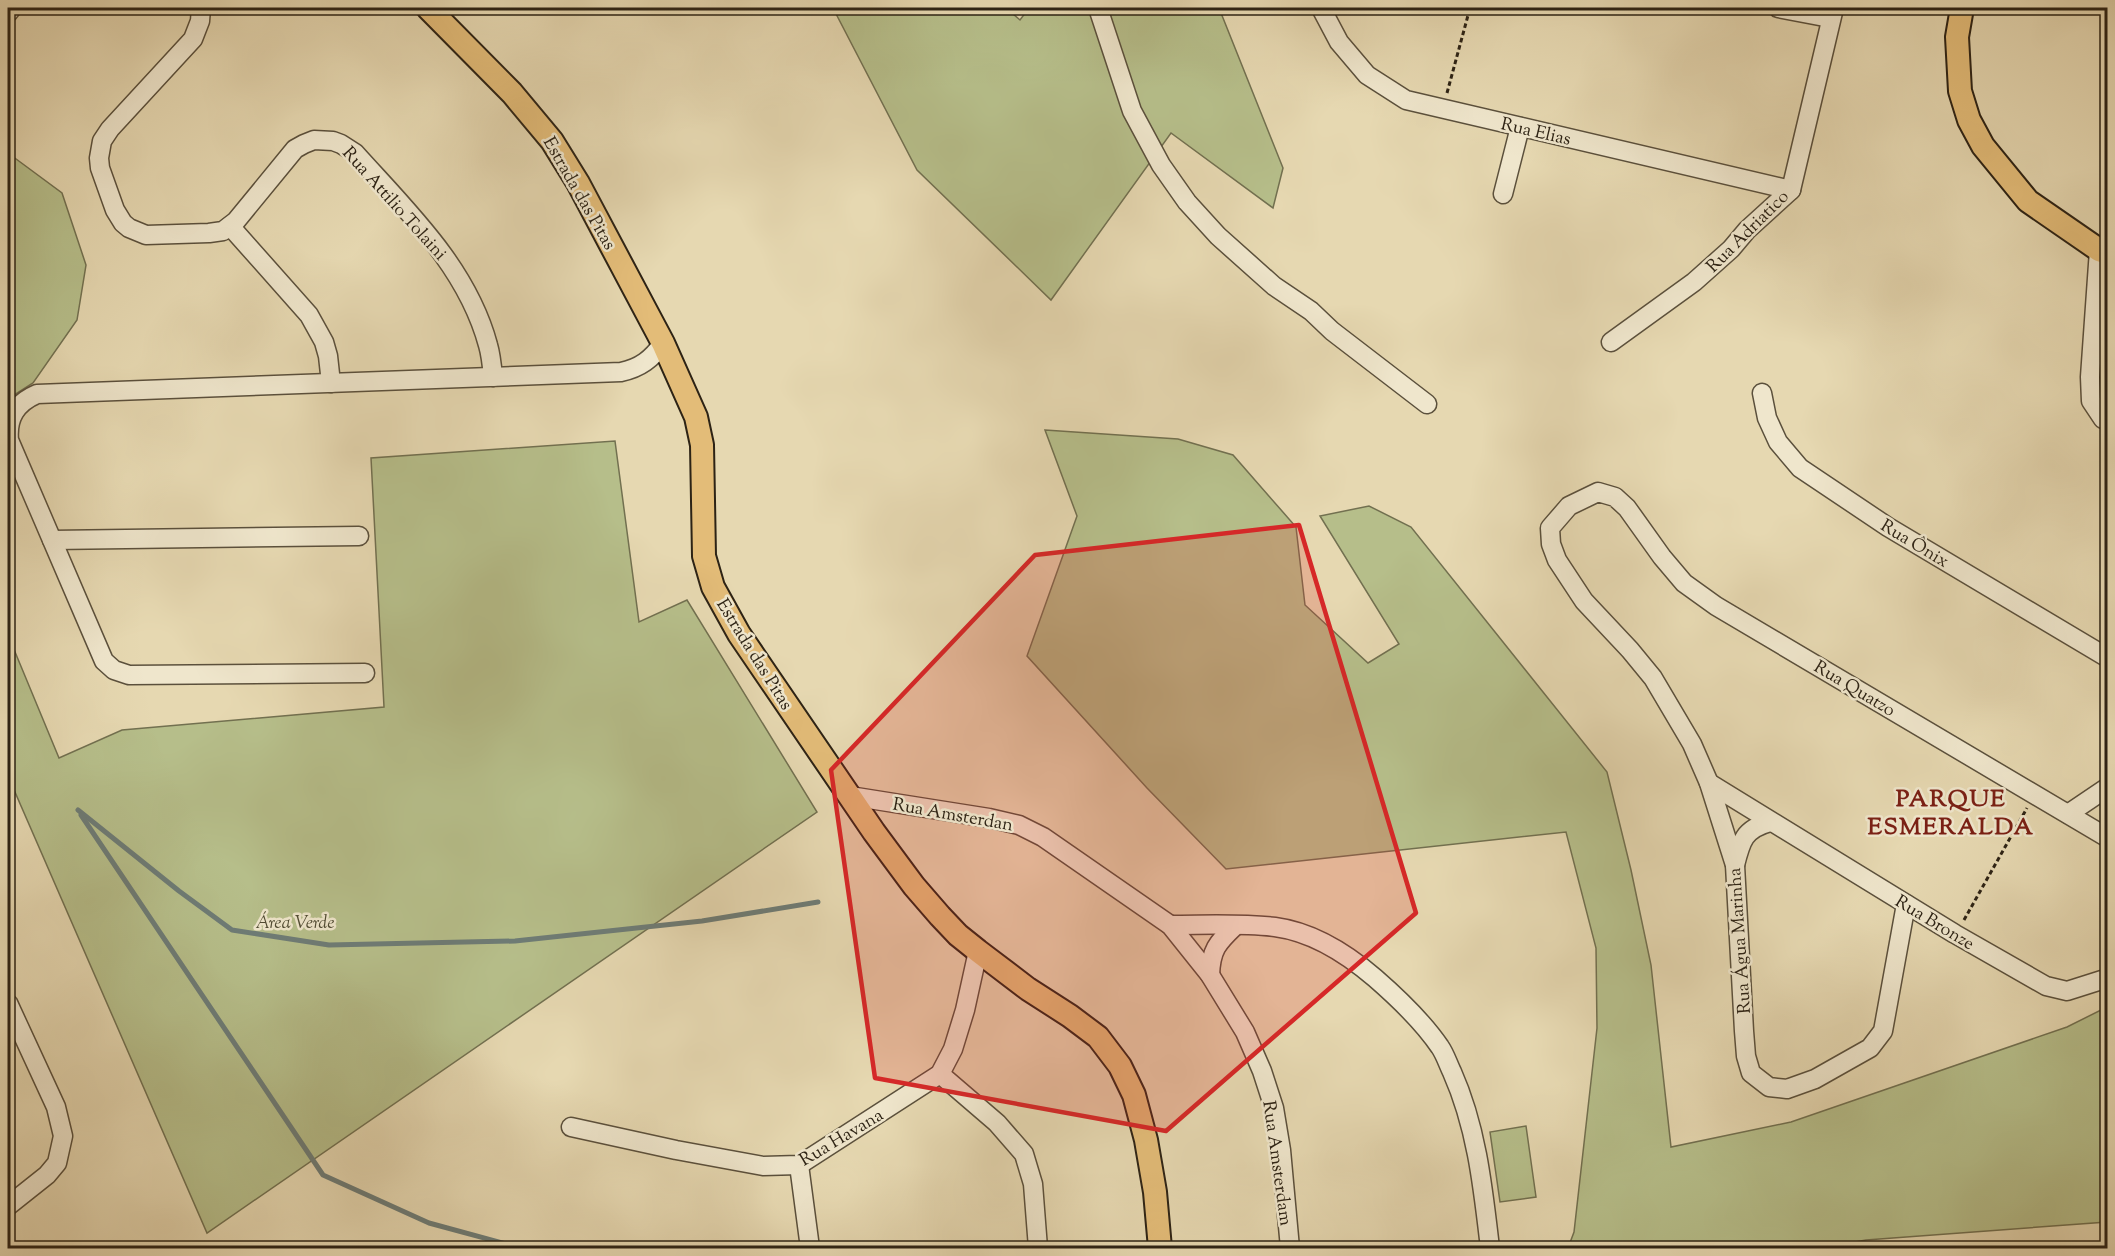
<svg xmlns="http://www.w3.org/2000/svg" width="2115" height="1256" font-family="'Sorts Mill Goudy',serif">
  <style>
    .green { fill: #b6be8a; stroke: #727050; stroke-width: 1.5 }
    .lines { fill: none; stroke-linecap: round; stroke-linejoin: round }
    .stream { stroke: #6e7c76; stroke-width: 5 }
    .minor-casing { stroke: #5b503c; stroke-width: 21 }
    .major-casing { stroke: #2d2315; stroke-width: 26 }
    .path { stroke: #2d2315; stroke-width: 3; stroke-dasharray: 4.5 3; stroke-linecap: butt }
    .minor { stroke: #efe6cc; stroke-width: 18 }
    .major { stroke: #e3bc78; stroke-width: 22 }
    .marked { fill: #d62828; fill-opacity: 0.2; stroke: #d62828; stroke-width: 4.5; stroke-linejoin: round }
    .labels { text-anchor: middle; stroke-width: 5; stroke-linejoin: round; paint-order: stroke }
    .street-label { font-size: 18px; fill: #2d2315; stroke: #efe6cc }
    .park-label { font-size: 18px; font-style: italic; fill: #4f4a32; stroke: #efe6cc }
    .district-label { font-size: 24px; font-weight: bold; letter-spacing: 1.5px; fill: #7a1f14; stroke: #efe6cc }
  </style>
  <rect width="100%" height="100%" fill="#e6d8b1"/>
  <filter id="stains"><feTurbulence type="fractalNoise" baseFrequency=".00333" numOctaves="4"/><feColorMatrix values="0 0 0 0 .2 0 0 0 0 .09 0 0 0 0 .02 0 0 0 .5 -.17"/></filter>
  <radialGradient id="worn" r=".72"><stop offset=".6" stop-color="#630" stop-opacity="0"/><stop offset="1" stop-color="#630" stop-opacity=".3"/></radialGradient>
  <g class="green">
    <path d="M833,8H1006L1020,20L1029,8H1219L1283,168L1273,208L1171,133L1051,300L917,170Z"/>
    <path d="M8,153L62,193L86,265L77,320L33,383L8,399Z"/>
    <path d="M1045,430L1178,439L1233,455L1296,527L1305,605L1368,663L1399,644L1320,516L1369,506L1411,527L1607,772L1631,870L1651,965L1671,1147L1791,1122L2067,1027L2107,1007V1222L1866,1240L1822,1248H1568L1574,1232L1597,1028L1596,948L1566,832L1226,869L1147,788L1027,656L1077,516Z"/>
    <path d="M615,441L639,622L687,600L817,812L207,1233L8,776V635L59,758L122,730L384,707L371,458Z"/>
    <path d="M1526,1126L1536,1197L1500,1202L1490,1132Z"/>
  </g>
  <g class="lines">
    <g class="stream">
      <path d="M78,810L179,891L232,930L329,945L515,941L702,921L818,902"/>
      <path d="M81,815L323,1175L429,1223L521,1248"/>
    </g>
    <g class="minor-casing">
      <g id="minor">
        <path d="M201,8L200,21L193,39L110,129L102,141L99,158L100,168L115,210L123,223L129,228L146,235L209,233L223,231L236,221L295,149L304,144L314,140L333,141L341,144L355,153C407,211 467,267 488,345C491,355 492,366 493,377"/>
        <path d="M1098,8L1132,111L1161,165L1187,202L1218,236L1274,286L1311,311L1332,331L1427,404"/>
        <path d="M1321,8L1339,42L1367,75L1406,100L1791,190"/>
        <path d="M1778,8L1830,18"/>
        <path d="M8,13L12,8"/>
        <path d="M1503,194L1520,127"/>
        <path d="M230,226L309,315L324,342L328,356L331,383"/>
        <path d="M2099,250L2090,377L2091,401L2103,419L2108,421"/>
        <path d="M1611,342L1694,282L1731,249L1747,230L1791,190L1834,8"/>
        <path d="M1762,393L1767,418L1778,442L1800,468L1888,527L2108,658"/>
        <path d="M52,540L359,536"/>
        <path d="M365,673L129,675L114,670L104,661L9,440C7,418 16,403 37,394L621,372C640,368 652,359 663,343"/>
        <path d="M1709,783L1955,934L2046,986L2067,991L2108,978"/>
        <path d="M850,796L989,818L1019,825L1043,837L1170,925L1210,975L1245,1032L1262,1071L1274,1108L1281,1150L1290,1248"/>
        <path d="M2068,814L2108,787"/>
        <path d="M1735,865C1741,841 1744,829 1770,822"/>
        <path d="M1906,904L1883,1031L1870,1048L1815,1079L1787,1089L1769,1087L1751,1073L1746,1056L1744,1031L1735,865L1709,783L1692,744L1653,678L1630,650L1584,601L1557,560L1551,544L1550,528L1569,506L1598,492L1615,497L1627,508L1662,557L1684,583L1716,606L2108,838"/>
        <path d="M1170,925C1205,925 1241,923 1275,927C1313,932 1347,954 1375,978C1398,998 1423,1022 1440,1047C1445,1054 1448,1064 1452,1072C1477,1128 1483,1188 1490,1248"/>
        <path d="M1210,975C1211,950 1217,943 1235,926"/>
        <path d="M8,1003L56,1107L63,1136L57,1163L47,1175L8,1206"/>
        <path d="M940,1074L997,1123L1024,1154L1033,1184L1038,1248"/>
        <path d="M571,1127L676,1150L763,1166L799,1165L940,1074L953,1049L965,1010L978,951"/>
        <path d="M799,1165L810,1248"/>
      </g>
    </g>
    <g class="major-casing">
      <g id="major">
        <path d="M428,8L512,93L552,141L578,183L663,343L696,417L702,445L704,556L713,587L739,634L874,832L914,886L940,916L958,935L978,951L1028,989L1070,1016L1098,1037L1120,1066L1134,1095L1146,1140L1155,1192L1160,1248"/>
        <path d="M1962,8L1957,37L1960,91L1969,120L1983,146L2028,201L2099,250L2108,253"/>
      </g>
    </g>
    <g class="path">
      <path d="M1447,93L1470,8"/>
      <path d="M1964,920L2027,808"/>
    </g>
    <use href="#minor" class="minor"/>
    <use href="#major" class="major"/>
  </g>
  <path class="marked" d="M1299,525L1416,913L1166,1131L875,1078L831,770L1035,555Z"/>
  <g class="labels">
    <g class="street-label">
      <text transform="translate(1536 131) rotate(13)" y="6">Rua Elias</text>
      <text transform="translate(580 193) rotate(60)" y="6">Estrada das Pitas</text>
      <text transform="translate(395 203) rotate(48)" y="6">Rua Attilio Tolaini</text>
      <text transform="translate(1747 231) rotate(-45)" y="6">Rua Adriatico</text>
      <text transform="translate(1915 543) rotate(31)" y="6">Rua Ônix</text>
      <text transform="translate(755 654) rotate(58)" y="6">Estrada das Pitas</text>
      <text transform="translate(1855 688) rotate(31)" y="6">Rua Quatzo</text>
      <text transform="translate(953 814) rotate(10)" y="6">Rua Amsterdan</text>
      <text transform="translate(1935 922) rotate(31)" y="6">Rua Bronze</text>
      <text transform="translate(1739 941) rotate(-94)" y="6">Rua Água Marinha</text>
      <text transform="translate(841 1137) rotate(-31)" y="6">Rua Havana</text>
      <text transform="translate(1278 1163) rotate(82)" y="6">Rua Amsterdam</text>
    </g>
    <g class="park-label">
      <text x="295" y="928">Área Verde</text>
    </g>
    <g class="district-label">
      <text x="1951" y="806">PARQUE<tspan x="1951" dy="28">ESMERALDA</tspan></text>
    </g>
  </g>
  <rect width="2115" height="1256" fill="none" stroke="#e6d8b1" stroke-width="30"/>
  <rect x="9" y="9" width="2097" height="1238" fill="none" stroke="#2d2315" stroke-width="3"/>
  <rect x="15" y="15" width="2085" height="1226" fill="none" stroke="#2d2315" stroke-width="1.5"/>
  <rect width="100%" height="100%" filter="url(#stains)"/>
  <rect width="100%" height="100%" fill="url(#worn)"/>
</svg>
